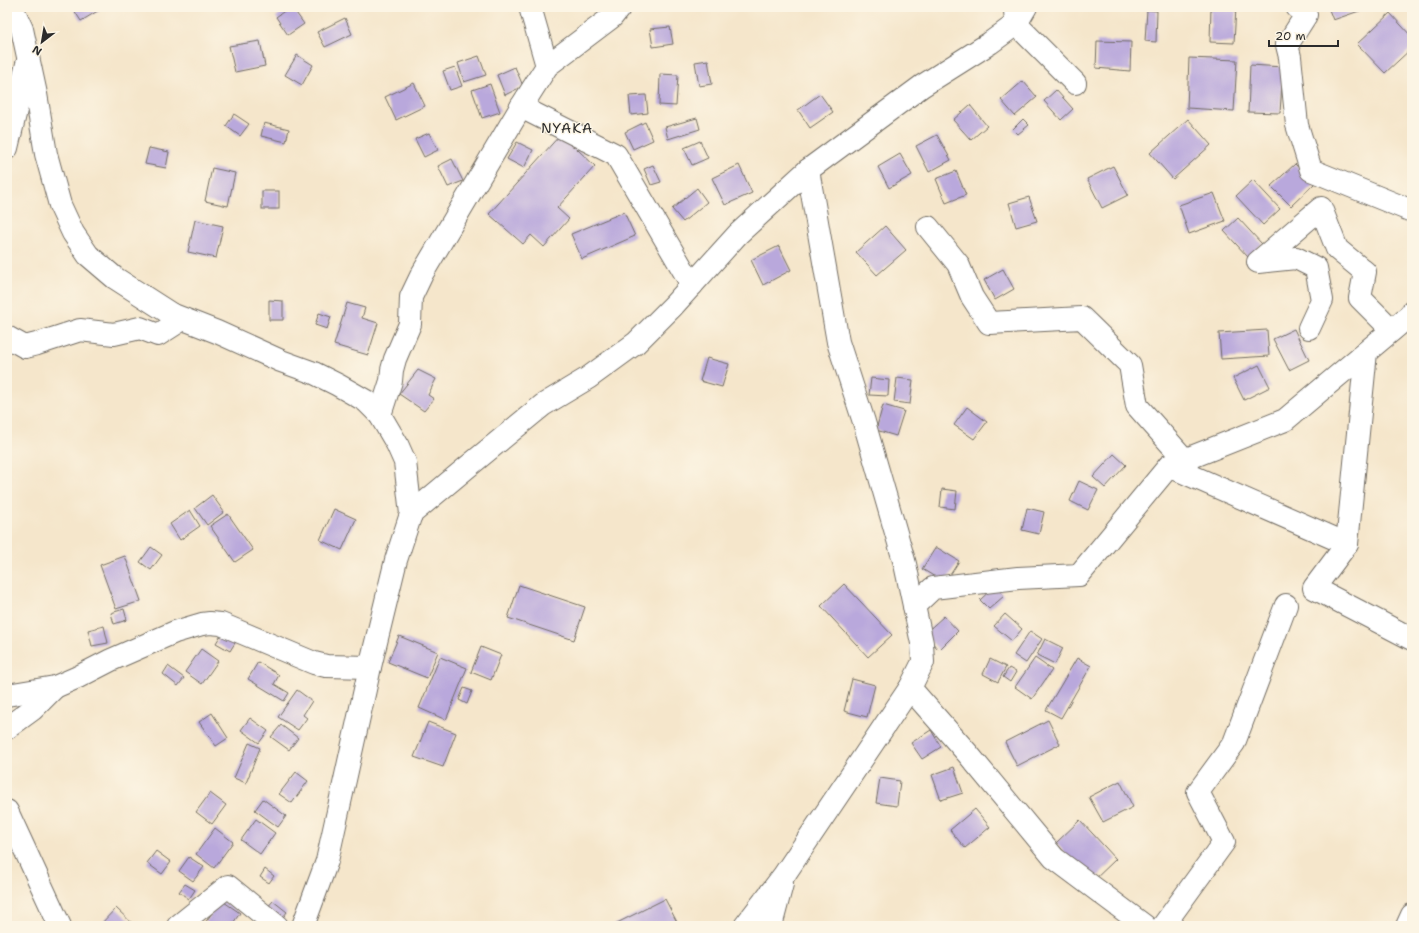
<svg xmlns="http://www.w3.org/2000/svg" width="1419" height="933" font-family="'Shantell Sans',sans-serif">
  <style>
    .building { fill: #b9a8dc }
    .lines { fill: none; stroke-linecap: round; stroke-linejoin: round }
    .minor-casing { stroke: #726c63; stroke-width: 24 }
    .minor { stroke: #fff; stroke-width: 22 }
    .labels { text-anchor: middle; stroke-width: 3; stroke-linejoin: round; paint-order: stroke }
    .quarter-label { font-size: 14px; letter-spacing: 1px; fill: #2b2b2b; stroke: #fcf5e5 }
  </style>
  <rect width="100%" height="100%" fill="#fcf5e5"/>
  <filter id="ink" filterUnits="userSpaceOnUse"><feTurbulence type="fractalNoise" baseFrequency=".025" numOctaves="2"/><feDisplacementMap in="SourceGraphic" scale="8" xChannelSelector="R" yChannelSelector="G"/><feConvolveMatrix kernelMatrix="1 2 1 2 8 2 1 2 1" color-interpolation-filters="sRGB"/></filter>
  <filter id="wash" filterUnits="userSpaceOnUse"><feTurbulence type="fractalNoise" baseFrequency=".012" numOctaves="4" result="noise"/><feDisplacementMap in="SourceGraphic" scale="16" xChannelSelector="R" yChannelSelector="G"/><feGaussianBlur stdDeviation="0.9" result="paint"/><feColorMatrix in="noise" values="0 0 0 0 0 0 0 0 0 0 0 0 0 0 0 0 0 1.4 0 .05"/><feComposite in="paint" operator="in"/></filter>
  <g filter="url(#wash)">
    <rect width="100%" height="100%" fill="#f5e6cb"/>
    <g id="blocks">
      <g class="building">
        <path d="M72,7H100L101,9L81,21Z"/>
        <path d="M290,7H292L304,24L288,35L276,17Z"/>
        <path d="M1211,7H1236L1234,43L1210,42Z"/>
        <path d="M1328,7H1365V9L1333,20Z"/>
        <path d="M1147,10L1157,11L1156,42L1145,41Z"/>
        <path d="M1390,13L1412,37V48L1385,73L1357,44Z"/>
        <path d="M345,18L352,34L325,47L317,32Z"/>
        <path d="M670,27L673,44L653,47L650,29Z"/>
        <path d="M260,41L265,66L235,72L229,46Z"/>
        <path d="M1097,41L1131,42L1130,71L1096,68Z"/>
        <path d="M297,55L313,65L302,85L285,75Z"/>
        <path d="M479,56L486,75L464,82L458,63Z"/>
        <path d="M1189,58L1237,60L1234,111L1187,108Z"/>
        <path d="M708,60L712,84L699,86L695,62Z"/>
        <path d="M1250,65L1283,67L1280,113L1248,112Z"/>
        <path d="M455,67L462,86L450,90L443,71Z"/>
        <path d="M515,67L523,86L505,95L497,75Z"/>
        <path d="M660,74L678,75L676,106L659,105Z"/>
        <path d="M1023,81L1037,97L1015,116L1001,100Z"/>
        <path d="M414,83L425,106L396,120L385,97Z"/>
        <path d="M490,84L500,112L482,118L472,90Z"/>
        <path d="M1056,90L1073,109L1061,120L1044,101Z"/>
        <path d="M820,94L833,112L810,128L798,110Z"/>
        <path d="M646,95L648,113L631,115L629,96Z"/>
        <path d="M970,105L987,126L971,140L953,120Z"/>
        <path d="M234,114L249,124L240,136L226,126Z"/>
        <path d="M697,118L700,129L668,139L665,127Z"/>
        <path d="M1023,119L1029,125L1018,134L1013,129Z"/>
        <path d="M1188,119L1211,145L1173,179L1150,153Z"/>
        <path d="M645,122L653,140L633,149L625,132Z"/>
        <path d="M264,123L289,129L286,142L261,136Z"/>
        <path d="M429,133L438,150L424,157L415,139Z"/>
        <path d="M561,134L595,166L557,208L569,219L544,247L531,235L523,244L489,214Z"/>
        <path d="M937,135L951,160L929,172L916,146Z"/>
        <path d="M700,141L708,158L692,165L684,148Z"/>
        <path d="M517,142L533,150L524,168L507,159Z"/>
        <path d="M149,148L169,152L166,168L145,164Z"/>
        <path d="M900,154L912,175L889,188L878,167Z"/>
        <path d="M452,159L463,181L448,187L438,166Z"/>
        <path d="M1295,164L1314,184L1291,206L1271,186Z"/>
        <path d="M653,165L661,182L651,185L644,169Z"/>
        <path d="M739,165L752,193L725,205L712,178Z"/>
        <path d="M1113,166L1128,195L1102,208L1087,179Z"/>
        <path d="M212,168L235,173L228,206L205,201Z"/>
        <path d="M956,171L966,195L946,203L936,179Z"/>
        <path d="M1253,180L1280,209L1263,225L1236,196Z"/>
        <path d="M697,188L707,202L683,222L672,209Z"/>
        <rect x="262" y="191" width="17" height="18"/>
        <path d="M1214,193L1225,221L1189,234L1179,205Z"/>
        <path d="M1029,197L1037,221L1016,227L1009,203Z"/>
        <path d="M624,212L635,236L582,259L571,234Z"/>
        <path d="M1238,218L1262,244L1248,257L1224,231Z"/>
        <path d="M195,220L223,226L216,258L188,252Z"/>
        <path d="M885,226L906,250L877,275L856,252Z"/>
        <path d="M779,246L791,270L763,285L751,260Z"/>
        <path d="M1003,269L1014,289L995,300L984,280Z"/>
        <path d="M269,300L283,301V320H269Z"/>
        <path d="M347,303L365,308L362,318L378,323L368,355L334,345Z"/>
        <path d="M319,313L331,317L327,329L315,325Z"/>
        <path d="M1294,329L1309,360L1289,370L1273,339Z"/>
        <path d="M1267,330L1269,356L1221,359L1219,333Z"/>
        <path d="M707,358L729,364L722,387L700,381Z"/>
        <path d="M1259,365L1270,387L1244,400L1233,378Z"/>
        <path d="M418,370L436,379L428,395L434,399L424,411L399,394Z"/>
        <path d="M871,378L889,380L888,396L869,395Z"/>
        <path d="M897,378L913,380L910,404L894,402Z"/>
        <path d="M883,405L904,411L896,436L876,430Z"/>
        <path d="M967,407L987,422L974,439L954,425Z"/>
        <path d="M1114,454L1126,465L1105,488L1093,477Z"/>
        <path d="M1079,481L1098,490L1088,510L1070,501Z"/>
        <path d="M942,489L957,491L955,509L940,507Z"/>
        <path d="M212,495L224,512L207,525L195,508Z"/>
        <path d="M1027,508L1044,512L1039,534L1022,530Z"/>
        <path d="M334,509L356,519L342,550L320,540Z"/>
        <path d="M190,510L200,526L180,540L170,524Z"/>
        <path d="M228,514L253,550L235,562L210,526Z"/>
        <path d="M151,547L162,555L151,570L140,562Z"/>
        <path d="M936,547L959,561L945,583L922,569Z"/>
        <path d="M125,556L141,601L116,609L100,565Z"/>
        <path d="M844,584L892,635L868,657L821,606Z"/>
        <path d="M519,585L585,607L574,640L508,618Z"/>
        <path d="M995,586L1004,596L989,609L980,600Z"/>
        <path d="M124,609L127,620L114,624L111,613Z"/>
        <path d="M1005,614L1022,629L1012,641L994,626Z"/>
        <path d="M944,616L958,631L939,650L924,634Z"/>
        <path d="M104,626L108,643L92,646L88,630Z"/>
        <path d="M224,630L238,638L230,651L216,643Z"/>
        <path d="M1030,631L1042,639L1026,663L1014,655Z"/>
        <path d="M399,636L438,652L427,678L388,662Z"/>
        <path d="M1045,639L1063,648L1055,664L1037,655Z"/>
        <path d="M481,647L501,655L491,680L471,672Z"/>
        <path d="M201,649L218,661L202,684L185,672Z"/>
        <path d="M440,657L467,668L446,720L419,708Z"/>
        <path d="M1035,658L1052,670L1032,699L1015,687Z"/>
        <path d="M1077,658L1091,666L1061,718L1046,710Z"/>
        <path d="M990,659L1006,667L998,682L983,674Z"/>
        <path d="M258,662L279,675L274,684L289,693L284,701L248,679Z"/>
        <path d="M168,666L184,678L178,686L163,674Z"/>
        <path d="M1009,668L1016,672L1010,682L1003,677Z"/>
        <path d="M852,679L875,685L867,717L844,711Z"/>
        <path d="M464,688L472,691L467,704L459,700Z"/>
        <path d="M297,690L312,701L303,715L307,718L298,730L278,717Z"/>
        <path d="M212,713L228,738L216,746L199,722Z"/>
        <path d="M250,718L268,731L259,743L241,730Z"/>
        <path d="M1048,720L1060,744L1017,766L1005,742Z"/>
        <path d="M428,722L456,733L443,767L414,757Z"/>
        <path d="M281,725L298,738L289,750L271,737Z"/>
        <path d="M931,730L941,747L922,759L911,743Z"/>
        <path d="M249,743L260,748L246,783L234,778Z"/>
        <path d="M954,767L963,793L941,800L932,775Z"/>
        <path d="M296,772L308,781L292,803L279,794Z"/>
        <path d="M880,778L900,781L897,806L876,803Z"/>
        <path d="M1120,781L1133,807L1103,822L1089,797Z"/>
        <path d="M210,793L226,805L212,824L196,812Z"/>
        <path d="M263,799L286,816L278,827L255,810Z"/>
        <path d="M975,809L990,827L965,848L950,830Z"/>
        <path d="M256,819L275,833L260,854L241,840Z"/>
        <path d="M1080,820L1116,859L1092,882L1056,843Z"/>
        <path d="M215,828L233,842L214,868L196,854Z"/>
        <path d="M156,851L171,862L162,874L147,863Z"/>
        <path d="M189,857L204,867L193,881L179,871Z"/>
        <path d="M265,869L274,876L269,883L260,877Z"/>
        <path d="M185,884L195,890L189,899L179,892Z"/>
        <path d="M665,899L679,926H611Z"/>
        <path d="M221,900L240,913L231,926H209L205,923Z"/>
        <path d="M273,901L287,912L281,920L266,909Z"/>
        <path d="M116,908L135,926H99Z"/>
      </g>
    </g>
  </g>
  <g filter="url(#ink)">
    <use href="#blocks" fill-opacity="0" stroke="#726c63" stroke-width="1"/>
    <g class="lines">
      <g class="minor-casing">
        <g id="minor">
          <path d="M12,7L22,29L36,94L46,154L60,205L73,233L88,255L115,278L171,314L217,332L281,361L314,373L338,385L366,401L380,415L397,444L405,462L411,514L396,560L370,667L327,861L303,926"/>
          <path d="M530,7L547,66"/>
          <path d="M1297,7L1306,15L1287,45L1290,57L1297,125L1311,170L1412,211"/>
          <path d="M1015,10L1016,24L1075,83"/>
          <path d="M521,107L616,155L692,285"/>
          <path d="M7,148L27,64"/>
          <path d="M928,227L958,264L972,297L989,323L1082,318L1130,365L1137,406L1185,460"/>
          <path d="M1309,328L1322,300L1316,268L1296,258L1258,262L1321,208L1337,249L1365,272L1360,298L1392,330"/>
          <path d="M7,337L25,347L37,344L80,330L114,334L140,328L158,335L183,319"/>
          <path d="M1366,352L1347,544L1169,466L1285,420L1409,316L1412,312"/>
          <path d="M380,415L391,381L392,370L395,359L410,324L411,297L422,274L521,107L547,66L612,17L620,7"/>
          <path d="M411,514L465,469L543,405L588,378L636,343L673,306L738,234L808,170L922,86L990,43L1016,24L1026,7"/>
          <path d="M1347,544L1314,588L1412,639"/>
          <path d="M914,606L933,588L1018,578L1079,575L1169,466"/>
          <path d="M910,688L968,754L1054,858L1145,926"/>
          <path d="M7,695L55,687L78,677L111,660L175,632L202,624L210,623L221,624L314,663L326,666L370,667"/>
          <path d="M7,728L33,709L55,687"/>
          <path d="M7,811L60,926"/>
          <path d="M178,926L228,886L277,926"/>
          <path d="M745,926L784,875L910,688L923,662L922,643L905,564L864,422L838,342L808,170"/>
          <path d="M771,926L782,884"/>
          <path d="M1163,926L1224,842L1198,792L1234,743L1286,605"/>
          <path d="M1407,926L1412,915"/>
        </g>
      </g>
      <use href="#minor" class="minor"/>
    </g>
  </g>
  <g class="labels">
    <g class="quarter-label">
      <text x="567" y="133">NYAKA</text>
    </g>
  </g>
  <rect width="1419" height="933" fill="none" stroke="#fcf5e5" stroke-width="24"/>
  <g transform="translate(42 42) rotate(211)" stroke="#fcf5e5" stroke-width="3" paint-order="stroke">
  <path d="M0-3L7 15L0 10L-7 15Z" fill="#2b2b2b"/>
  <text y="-6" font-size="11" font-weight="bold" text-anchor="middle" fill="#2b2b2b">N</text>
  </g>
  <path d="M1269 40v6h69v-6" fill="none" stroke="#2b2b2b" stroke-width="2"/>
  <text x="1275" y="40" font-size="12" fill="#2b2b2b" stroke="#fcf5e5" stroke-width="3" paint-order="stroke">20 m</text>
</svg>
